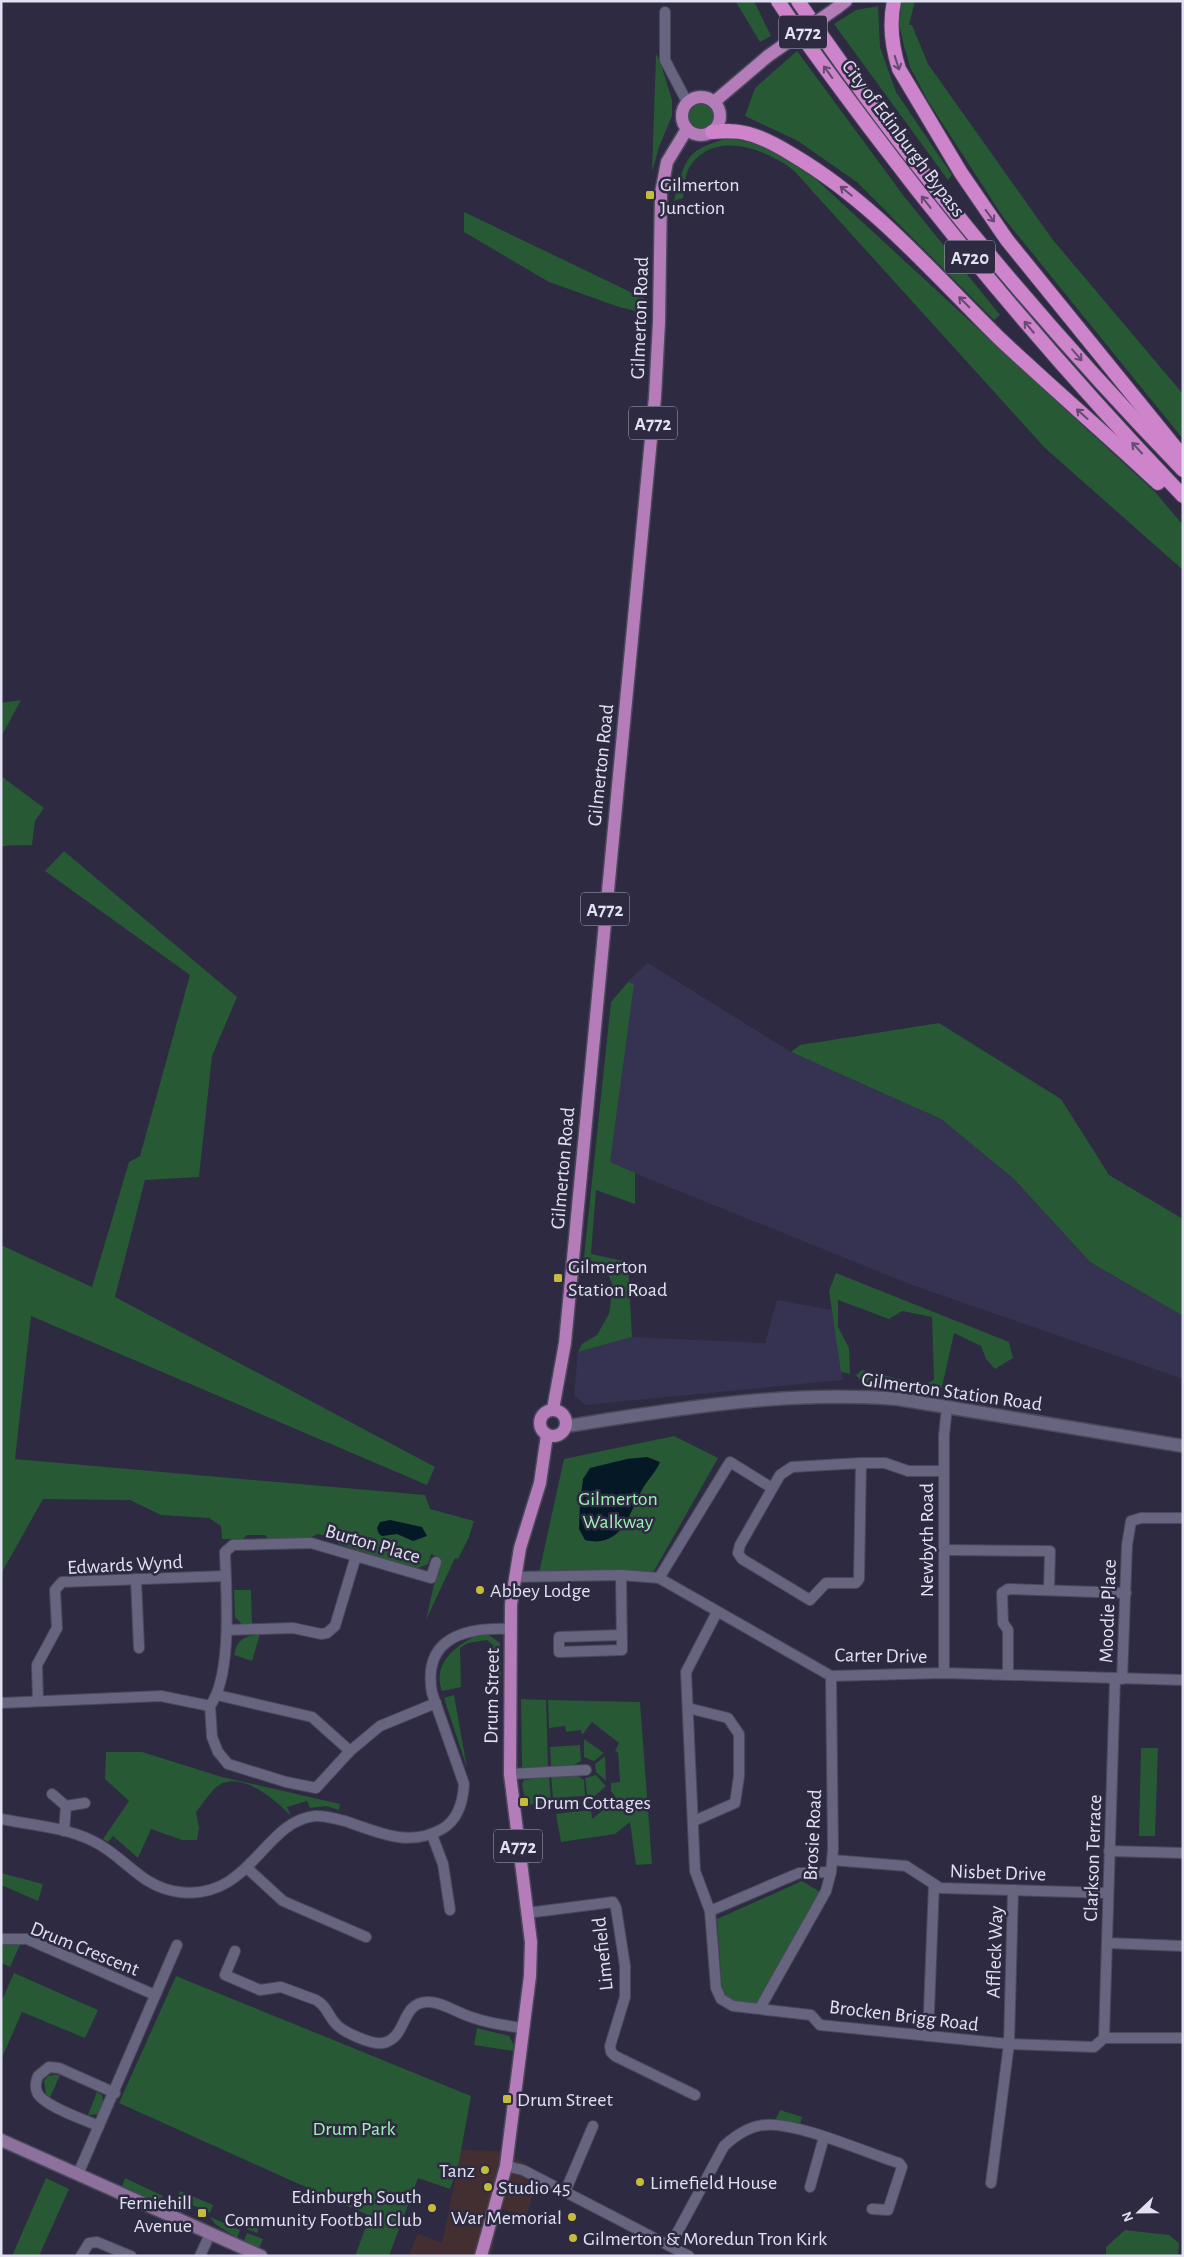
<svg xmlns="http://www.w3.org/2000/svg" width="1184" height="2257" font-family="'Alegreya Sans',sans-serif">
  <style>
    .commercial { fill: #432f32 }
    .built { fill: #363251 }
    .green { fill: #265934 }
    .water { fill: #041826 }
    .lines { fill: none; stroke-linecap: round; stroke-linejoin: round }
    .minor-casing { stroke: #4a485c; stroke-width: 12 }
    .tertiary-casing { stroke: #4a485c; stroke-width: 15 }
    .secondary-casing { stroke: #4a485c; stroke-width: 15 }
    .primary-casing { stroke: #4a485c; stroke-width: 15 }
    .trunk-casing { stroke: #4a485c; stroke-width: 16 }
    .minor { stroke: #676480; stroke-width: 10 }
    .tertiary { stroke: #676480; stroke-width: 12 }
    .secondary { stroke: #8e709c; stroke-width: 12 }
    .primary { stroke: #b47cb8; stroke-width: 12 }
    .trunk { stroke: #ce84cb; stroke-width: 14 }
    .primary-bridge-casing { stroke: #4a485c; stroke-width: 15; stroke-linecap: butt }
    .primary-bridge { stroke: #b47cb8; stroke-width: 12 }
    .oneway { stroke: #654a72 }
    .poi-dot { fill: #c6bc3c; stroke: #2d2a42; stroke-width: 2 }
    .labels { text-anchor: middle; stroke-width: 5; stroke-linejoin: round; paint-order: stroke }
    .shield { fill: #2d2a42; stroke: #acaabc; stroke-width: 1 }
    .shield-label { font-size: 19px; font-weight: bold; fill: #e2e1f1 }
    .street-label { font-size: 20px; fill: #e2e1f1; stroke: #2d2a42 }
    .poi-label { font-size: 20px; fill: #e2e1f1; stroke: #2d2a42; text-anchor: start }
    .park-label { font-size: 20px; fill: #9af3af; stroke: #2d2a42 }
  </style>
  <rect width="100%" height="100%" fill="#2d2a42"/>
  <path class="commercial" d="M461,2150L505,2151L539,2173L527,2216L499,2208L493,2249L490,2256H408L418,2234L442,2243Z"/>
  <g class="built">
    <path d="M648,963L791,1052L941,1119L1014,1179L1090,1262L1183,1316V1379L912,1285L609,1163L628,981Z"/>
    <path d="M777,1300L832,1310L843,1380L585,1405L574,1395L578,1352L632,1337L765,1343Z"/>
  </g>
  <g class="green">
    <path d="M721,1H754L771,36L760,42L736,2Z"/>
    <path d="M902,1H915L909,25H912L928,64L1053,240L1183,394V439L1003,217L928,101L910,67L904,46L899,23Z"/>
    <path d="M878,6L880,47L896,92L952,175L948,180L834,24L856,10Z"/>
    <path d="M797,51L903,195L1000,315L994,320L858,183L798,141L745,116L755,88Z"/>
    <path d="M656,54L660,61L672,100V116L659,147L652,172Z"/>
    <circle cx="701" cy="116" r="12"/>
    <path d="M729,138L759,144L806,170L1155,492L1183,525V570L1045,448L815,194C806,184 796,171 785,164C756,146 711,132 689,168C685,176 684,189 683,198L674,201C686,159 684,150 729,138Z"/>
    <path d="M464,212L645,299L644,313L619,307L549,282L464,232Z"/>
    <path d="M21,700L1,737V703Z"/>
    <path d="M1,776L44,808L35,821L32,845C21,846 12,844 1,847Z"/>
    <path d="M64,851L237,997L212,1056L199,1177L145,1180L115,1297L435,1467L427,1485L31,1316L15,1459L425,1495L430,1509L474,1521L469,1537L458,1559L455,1558L426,1620L440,1558L431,1554L428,1564L416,1569L339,1544L336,1539L318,1534L309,1538L268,1539L265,1535H247L243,1539H222L221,1526L209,1518L161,1515L130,1500L43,1499L1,1574V1245L92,1287L129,1162L140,1156L190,975L45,871Z"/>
    <path d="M628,982L634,984L610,1162L635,1173V1204L596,1190L591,1254L628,1262L632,1337L578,1352L582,1344L597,1335L609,1314L613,1286L605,1267L584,1257L611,1002Z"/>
    <path d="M939,1023L1061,1099L1109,1175L1183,1219V1316L1090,1262L1014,1179L941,1119L791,1052L800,1045Z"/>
    <path d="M836,1273L1009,1342L1013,1358L995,1369L986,1359L981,1346L954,1333L940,1396L863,1384L856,1375L862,1370L923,1385L934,1380L932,1317L902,1311L889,1319L838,1300V1327L849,1348L850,1374L841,1372L829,1291Z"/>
    <path d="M674,1436L718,1458L654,1571L539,1573L564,1459Z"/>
    <path d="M234,1590H251L252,1624H242L235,1617Z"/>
    <path d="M260,1634L252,1661L234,1655C237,1639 245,1636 260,1634Z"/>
    <path d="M477,1635H489L500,1643L501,1680L494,1681L493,1645L487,1640L468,1643L460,1648L461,1687L442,1691C432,1664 455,1646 477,1635Z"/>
    <path d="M454,1695L467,1768L444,1698Z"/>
    <path d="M521,1699L546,1700L548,1769L522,1767Z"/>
    <path d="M548,1700L640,1702L652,1864L636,1865L630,1822L615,1834L561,1842L556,1814L591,1810L592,1819L617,1799L611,1791V1783L620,1782L618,1752L615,1751L619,1743L592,1722L582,1735L581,1730L566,1732L565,1726L549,1728Z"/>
    <path d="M584,1739L604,1753L594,1761L584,1757Z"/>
    <path d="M580,1745L581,1761L574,1765L551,1767L550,1747Z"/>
    <path d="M1141,1748H1158L1155,1836H1139Z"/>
    <path d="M106,1752H142L222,1777L340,1804L339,1810L326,1806L310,1808L307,1801L287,1807L291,1816C275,1800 243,1771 219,1785C211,1790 203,1804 196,1812L199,1828L197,1840H182L151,1829L138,1858L113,1836L108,1842L103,1839L129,1801L105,1779Z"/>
    <path d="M605,1756L606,1781L596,1772L595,1764Z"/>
    <path d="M574,1773L584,1780L585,1796L553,1798L551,1774Z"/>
    <path d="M596,1775L606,1786L588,1802L585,1778Z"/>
    <path d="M549,1776L551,1802L526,1805L522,1784L524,1780Z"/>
    <path d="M1,1873L43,1884L38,1901L1,1885Z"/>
    <path d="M802,1881L820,1892L757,2005L733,2003L722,1990L717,1919Z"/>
    <path d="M1,1945H20L10,1967L1,1963Z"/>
    <path d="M14,1973L98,2010L85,2038L22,2012L1,2060V2002Z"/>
    <path d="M176,1976L471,2096L458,2167L450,2189L418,2178L389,2256H355L370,2216L119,2103Z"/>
    <path d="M477,2028L509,2036L514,2045L513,2051L474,2045Z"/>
    <path d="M53,2075H60L50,2098L46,2095L44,2081L48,2076Z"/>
    <path d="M97,2092L102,2095L104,2109L100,2114L88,2115Z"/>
    <path d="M780,2110L802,2117L800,2124L776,2119Z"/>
    <path d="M46,2178L69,2189L39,2256H12Z"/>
    <path d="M125,2178L163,2196L162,2200L144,2197L122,2187Z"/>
    <path d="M180,2191L213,2205L210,2213L177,2198Z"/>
    <path d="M252,2215L262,2219L257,2233L247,2229Z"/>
    <path d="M210,2217L240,2230L237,2238L215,2224Z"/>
    <path d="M1125,2230L1169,2235L1179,2243L1178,2256H1106V2247Z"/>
    <path d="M247,2233L263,2239L259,2249L243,2243Z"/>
  </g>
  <g class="water">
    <path d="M647,1457L660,1462C657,1471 648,1479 643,1488C629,1513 622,1549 585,1540L579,1529L580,1504L583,1479L590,1468L627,1459Z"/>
    <path d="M390,1520L422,1527L427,1536L413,1541L397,1534L382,1536L379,1534L377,1528L380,1522Z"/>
  </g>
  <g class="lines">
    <g class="minor-casing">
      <g id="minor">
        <path d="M665,12V60L687,102"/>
        <path d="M861,1463L859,1579L856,1583H826L810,1600L742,1559L738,1553L740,1545L780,1475L792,1467L861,1463H885L908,1471H944"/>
        <path d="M944,1550L1050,1551L1049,1590"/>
        <path d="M621,1575L622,1650L559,1652V1637L621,1635"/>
        <path d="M514,1577L621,1575L659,1578L831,1676L944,1673L1183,1680"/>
        <path d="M659,1578L730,1462L772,1488"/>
        <path d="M136,1579L139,1648"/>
        <path d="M717,1612L686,1672L695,1871L710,1911L716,1988L721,1999L733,2006L811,2015L820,2025L1009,2044L1094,2047L1104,2038H1183"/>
        <path d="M227,1630L293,1628L321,1634L327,1633L335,1626L356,1556"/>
        <path d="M944,1673V1435L947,1407"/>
        <path d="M1008,1675V1630L1003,1623L1002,1593L1008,1589L1126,1593"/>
        <path d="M1122,1679L1127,1545L1131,1521L1141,1518H1183"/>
        <path d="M217,1695L312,1717L350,1751"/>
        <path d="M38,1701L37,1665L57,1628L55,1590L62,1582L225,1576"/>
        <path d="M1,1703L161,1696L210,1706"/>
        <path d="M436,1703L380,1726L350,1751L316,1788L286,1782L228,1764L218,1752L212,1737L210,1706C233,1674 226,1592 225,1552L233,1545L311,1543L431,1578L436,1562"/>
        <path d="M688,1708L728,1718L739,1734V1776L735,1803L694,1821"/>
        <path d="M510,1774L586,1770"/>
        <path d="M52,1794L66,1806"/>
        <path d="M1,1819C31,1825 65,1827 93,1841C126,1857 140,1887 179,1892C251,1901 263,1821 315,1816C325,1815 335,1819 345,1821C378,1832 409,1848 442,1829C458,1820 463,1802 464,1784L432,1693C422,1637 466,1627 511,1629"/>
        <path d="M64,1831L66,1806L85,1803"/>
        <path d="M432,1835L443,1864L450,1910"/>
        <path d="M1109,1851L1183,1853"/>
        <path d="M832,1860L906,1866L940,1888L1108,1893"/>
        <path d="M247,1868L283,1901L366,1937"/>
        <path d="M710,1911L799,1873L831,1872"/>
        <path d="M527,1913L613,1902L616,1908L625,1966V1997L610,2046L611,2052L615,2056L695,2095"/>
        <path d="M1,1939H27L155,1995"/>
        <path d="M1107,1943L1183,1946"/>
        <path d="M235,1951L225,1975L260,1990L281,1987L316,2000C326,2005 328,2015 335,2023C342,2032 372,2045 383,2043C408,2038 400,2002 428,2002C442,2002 458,2013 471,2017C488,2023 506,2026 524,2028"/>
        <path d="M760,2008L826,1891L831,1872L833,1849L831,1676"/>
        <path d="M928,2036L934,1884"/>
        <path d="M1104,2038L1115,1679"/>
        <path d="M99,2126C87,2121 41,2105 37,2092C35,2087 36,2081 38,2076L49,2067L59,2068L115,2093"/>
        <path d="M506,2166L523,2170L689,2256"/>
        <path d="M78,2174L177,1945"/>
        <path d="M991,2183L1009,2044L1013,1890"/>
        <path d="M810,2187L824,2137"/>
        <path d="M565,2192L593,2126"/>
        <path d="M670,2246L724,2146C735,2136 750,2126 765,2125C795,2121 867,2153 899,2163L902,2167L888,2210L872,2209"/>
        <path d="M81,2256L89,2243L97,2242L131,2256"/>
        <path d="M200,2256L210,2234"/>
      </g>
    </g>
    <g class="tertiary-casing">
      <path id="tertiary" d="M567,1426C676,1409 787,1390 898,1399L1183,1446"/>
    </g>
    <g class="secondary-casing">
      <path id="secondary" d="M1,2140L261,2256"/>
    </g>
    <g class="primary-casing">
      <g id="primary">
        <path d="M838,7L846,1"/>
        <circle cx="701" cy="116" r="19"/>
        <path d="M714,102L768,56"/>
        <path d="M553,1409L565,1343L655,397L659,322L661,193L667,162L687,129"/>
        <circle cx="553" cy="1423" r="13"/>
        <path d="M481,2256L506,2166L530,1976L531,1942L510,1774L511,1604L520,1548L540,1483L547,1435"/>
      </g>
    </g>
    <g class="trunk-casing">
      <g id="trunk">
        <path d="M778,1C806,44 838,85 869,127C966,256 1071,379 1183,496"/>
        <path d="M798,1C910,166 1045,327 1183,470"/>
        <path d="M894,1C889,24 892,47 899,69L961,173L1007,240L1183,457"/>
        <path d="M712,132C724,131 737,130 749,134C765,138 780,147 793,155C873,202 934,274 999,338C1051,387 1106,434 1158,483"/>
      </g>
    </g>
    <use href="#minor" class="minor"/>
    <use href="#tertiary" class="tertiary"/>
    <use href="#secondary" class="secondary"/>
    <use href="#primary" class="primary"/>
    <use href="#trunk" class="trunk"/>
    <g class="primary-bridge-casing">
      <path id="primary-bridge" d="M768,56L838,7"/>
    </g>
    <use href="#primary-bridge" class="primary-bridge"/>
  </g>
  <defs><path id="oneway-shaft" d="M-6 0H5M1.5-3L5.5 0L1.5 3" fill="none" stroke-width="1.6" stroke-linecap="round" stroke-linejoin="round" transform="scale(1.25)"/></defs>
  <g class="oneway">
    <use href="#oneway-shaft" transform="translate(897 63) rotate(72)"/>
    <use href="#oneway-shaft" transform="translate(828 72) rotate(-126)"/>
    <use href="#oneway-shaft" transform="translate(846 191) rotate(-141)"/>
    <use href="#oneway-shaft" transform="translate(926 202) rotate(-128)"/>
    <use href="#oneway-shaft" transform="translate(990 216) rotate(54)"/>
    <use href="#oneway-shaft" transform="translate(964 302) rotate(-135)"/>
    <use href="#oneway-shaft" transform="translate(1029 327) rotate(-130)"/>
    <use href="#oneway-shaft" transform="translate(1077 355) rotate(49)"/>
    <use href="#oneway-shaft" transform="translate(1082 414) rotate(-138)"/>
    <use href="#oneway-shaft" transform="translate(1137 448) rotate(-133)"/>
  </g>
  <g class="poi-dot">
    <rect x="645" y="190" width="10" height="10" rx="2.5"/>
    <rect x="553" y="1273" width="10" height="10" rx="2.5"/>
    <circle cx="480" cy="1590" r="5"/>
    <rect x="519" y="1797" width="10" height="10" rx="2.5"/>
    <rect x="502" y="2094" width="10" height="10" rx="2.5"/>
    <circle cx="485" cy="2170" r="5"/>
    <circle cx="640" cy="2182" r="5"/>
    <circle cx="488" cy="2187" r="5"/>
    <circle cx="432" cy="2208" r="5"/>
    <rect x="197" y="2208" width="10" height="10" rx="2.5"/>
    <circle cx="572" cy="2217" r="5"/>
    <circle cx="573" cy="2238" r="5"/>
  </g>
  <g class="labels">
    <g class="shield">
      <rect x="779" y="15.5" width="48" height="33" rx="4"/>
      <rect x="945" y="240.5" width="50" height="33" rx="4"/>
      <rect x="629" y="406.5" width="48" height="33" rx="4"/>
      <rect x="581" y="892.5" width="48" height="33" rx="4"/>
      <rect x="494" y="1829.5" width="48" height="33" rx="4"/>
    </g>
    <g class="shield-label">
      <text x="803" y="39">A772</text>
      <text x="970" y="264">A720</text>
      <text x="653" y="430">A772</text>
      <text x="605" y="916">A772</text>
      <text x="518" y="1853">A772</text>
    </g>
    <g class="street-label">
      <text transform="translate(904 138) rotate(53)" y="7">City of Edinburgh Bypass</text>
      <text transform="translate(639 318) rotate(-88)" y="7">Gilmerton Road</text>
      <text transform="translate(600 765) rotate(-84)" y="7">Gilmerton Road</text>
      <text transform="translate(562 1168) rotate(-85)" y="7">Gilmerton Road</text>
      <text transform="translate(952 1391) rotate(8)" y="7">Gilmerton Station Road</text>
      <text transform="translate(926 1540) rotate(-90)" y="7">Newbyth Road</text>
      <text transform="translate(373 1543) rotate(16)" y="7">Burton Place</text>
      <text transform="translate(125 1564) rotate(-3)" y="7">Edwards Wynd</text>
      <text transform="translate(1107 1611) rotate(-88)" y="7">Moodie Place</text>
      <text transform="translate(881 1655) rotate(1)" y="7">Carter Drive</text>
      <text transform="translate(491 1696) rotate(-89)" y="7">Drum Street</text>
      <text transform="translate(812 1835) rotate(-87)" y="7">Brosie Road</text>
      <text transform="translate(1092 1858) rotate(-88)" y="7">Clarkson Terrace</text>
      <text transform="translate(998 1872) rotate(2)" y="7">Nisbet Drive</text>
      <text transform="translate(85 1948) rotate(22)" y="7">Drum Crescent</text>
      <text transform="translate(994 1952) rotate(-88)" y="7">Affleck Way</text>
      <text transform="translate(602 1954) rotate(-96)" y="7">Limefield</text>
      <text transform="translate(904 2015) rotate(7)" y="7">Brocken Brigg Road</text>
    </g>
    <g class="poi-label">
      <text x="660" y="191">Gilmerton<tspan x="660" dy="23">Junction</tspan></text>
      <text x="568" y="1273">Gilmerton<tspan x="568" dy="23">Station Road</tspan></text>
      <text x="490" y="1597">Abbey Lodge</text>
      <text x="534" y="1809">Drum Cottages</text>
      <text x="517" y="2106">Drum Street</text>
      <text x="475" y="2177" text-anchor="end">Tanz</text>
      <text x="650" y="2189">Limefield House</text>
      <text x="498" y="2194">Studio 45</text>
      <text x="422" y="2203" text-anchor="end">Edinburgh South<tspan x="422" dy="23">Community Football Club</tspan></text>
      <text x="192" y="2209" text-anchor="end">Ferniehill<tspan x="192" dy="23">Avenue</tspan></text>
      <text x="562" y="2224" text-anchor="end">War Memorial</text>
      <text x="583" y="2245">Gilmerton &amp; Moredun Tron Kirk</text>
    </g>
    <g class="park-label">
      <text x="618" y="1505">Gilmerton<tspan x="618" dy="23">Walkway</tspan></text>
      <text x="354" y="2135">Drum Park</text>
    </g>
  </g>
  <rect width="1184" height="2257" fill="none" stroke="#e2e1f1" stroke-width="5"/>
  <g transform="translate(1139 2212) rotate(248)" stroke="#2d2a42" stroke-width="4" paint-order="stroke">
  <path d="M0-4L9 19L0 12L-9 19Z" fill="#e2e1f1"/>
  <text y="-8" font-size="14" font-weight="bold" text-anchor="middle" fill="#e2e1f1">N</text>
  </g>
</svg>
